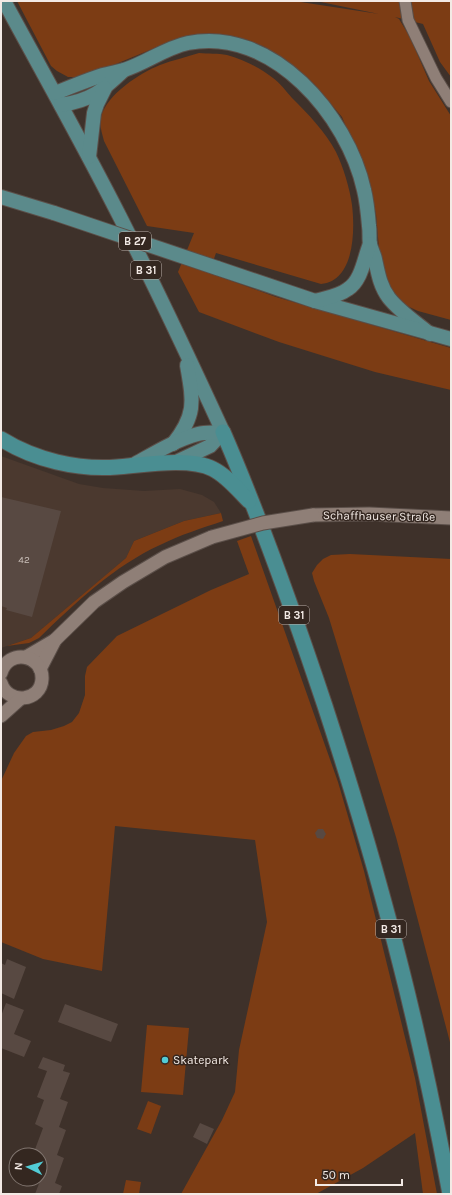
<svg xmlns="http://www.w3.org/2000/svg" width="452" height="1195" font-family="Karla,sans-serif">
  <style>
    .built { fill: #4b392f }
    .green { fill: #7c3c14 }
    .building { fill: #584942 }
    .lines { fill: none; stroke-linecap: round; stroke-linejoin: round }
    .tertiary-casing { stroke: #5b4f49; stroke-width: 13 }
    .secondary-casing { stroke: #5b4f49; stroke-width: 15 }
    .primary-casing { stroke: #5b4f49; stroke-width: 16 }
    .trunk-casing { stroke: #5b4f49; stroke-width: 17 }
    .tertiary { stroke: #8f7f77; stroke-width: 11 }
    .secondary { stroke: #8f7f77; stroke-width: 13 }
    .primary { stroke: #5b8a8b; stroke-width: 14 }
    .trunk { stroke: #4a8e92; stroke-width: 15 }
    .secondary-bridge-casing { stroke: #5b4f49; stroke-width: 15; stroke-linecap: butt }
    .primary-bridge-casing { stroke: #5b4f49; stroke-width: 16; stroke-linecap: butt }
    .secondary-bridge { stroke: #8f7f77; stroke-width: 13 }
    .primary-bridge { stroke: #5b8a8b; stroke-width: 14 }
    .poi-dot { fill: #52ccd6; stroke: #342720; stroke-width: 1.5 }
    .labels { text-anchor: middle; stroke-width: 3; stroke-linejoin: round; paint-order: stroke }
    .number-label { font-size: 10px; fill: #ccc2bc }
    .shield { fill: #342720; stroke: #bab0aa; stroke-width: 1 }
    .shield-label { font-size: 11px; font-weight: bold; fill: #f3eae5 }
    .street-label { font-size: 12px; fill: #f3eae5; stroke: #342720 }
    .poi-label { font-size: 12px; fill: #f3eae5; stroke: #342720; text-anchor: start }
  </style>
  <rect width="100%" height="100%" fill="#3e312a"/>
  <path class="built" d="M1,456L79,484L103,488L144,491L180,489L202,495L214,502L221,513L184,521L134,541L126,558L31,638L1,648Z"/>
  <g class="green">
    <path d="M17,1H294L379,14L316,1H451V77L440,62L423,24L395,17L399,19L410,37L429,81L451,116V320L418,311L403,304L388,286L380,260L376,214L367,178L342,117L314,84L285,59L265,47L245,39L217,35L179,38L111,66L77,77H68L57,71L51,66Z"/>
    <path d="M199,53C208,54 218,53 227,55C243,59 260,68 273,78C280,83 286,91 292,98C308,114 325,131 336,152C343,166 350,189 352,205C355,229 355,281 321,284L216,253L209,273L276,297L451,348V390L375,372L279,342L199,312L178,272L194,233L147,226L104,141C102,133 99,125 101,117C107,94 140,73 160,65C173,60 187,57 199,53Z"/>
    <path d="M221,513L223,521C202,528 180,535 160,545C114,566 75,603 39,638L29,643L7,646L31,638L126,558L134,541L184,521Z"/>
    <path d="M251,536L338,782L364,871L415,1078L437,1194H423L415,1133L363,1168L316,1194H181L222,1120L235,1092L239,1050L267,922L255,840L115,826L102,971L43,959L1,942V781L14,753L26,736L33,732L51,730L64,726L72,722L79,713L85,695V676L87,667L117,636L211,590L249,574L237,541Z"/>
    <path d="M350,554L451,559V1046L396,837L329,618L314,581L312,573L317,565L323,559L331,555Z"/>
    <path d="M147,1025L189,1028L183,1095L141,1092Z"/>
    <path d="M148,1101L161,1106L151,1134L137,1129Z"/>
    <path d="M126,1180L141,1182L139,1194H123Z"/>
  </g>
  <g class="building">
    <path d="M1,497L61,511L32,617L6,610L7,608L1,606Z"/>
    <path d="M318,829H323L326,834L323,839L317,838L315,833Z"/>
    <path d="M7,959L26,967L14,999L1,993V963L5,965Z"/>
    <path d="M6,1003L24,1010L14,1034L31,1041L24,1057L1,1048V1016Z"/>
    <path d="M65,1004L118,1024L111,1042L58,1022Z"/>
    <path d="M43,1057L65,1065L63,1071L70,1073L60,1099L68,1102L59,1127L66,1130L57,1155L64,1158L55,1183L62,1186L59,1194H35L40,1181V1154L34,1152L43,1128L35,1124L44,1100L37,1097L47,1071L38,1068Z"/>
    <path d="M200,1123L214,1129L207,1144L193,1137Z"/>
  </g>
  <g class="lines">
    <g class="tertiary-casing">
      <path id="tertiary" d="M405,1L408,20L436,78L451,102"/>
    </g>
    <g class="secondary-casing">
      <g id="secondary">
        <path d="M313,515L369,514L451,518"/>
        <path d="M26,657L55,640L94,602L123,582L165,557L212,537"/>
        <path d="M40,669L55,640"/>
        <path d="M1,673C8,648 43,654 42,679C41,702 8,705 1,683"/>
        <path d="M1,716L20,699"/>
      </g>
    </g>
    <g class="primary-casing">
      <g id="primary">
        <path d="M4,1C43,73 83,144 120,217C156,288 190,360 223,432"/>
        <path d="M55,93C71,87 87,80 103,75C110,73 117,72 124,70C146,63 165,48 188,43C272,26 348,116 364,190C367,202 368,214 369,226C370,232 369,239 370,244C371,249 374,254 375,259C378,273 380,286 389,298C400,312 417,323 430,334"/>
        <path d="M61,105C92,100 102,91 124,70"/>
        <path d="M89,157L94,113L97,104L105,88"/>
        <path d="M1,197L54,213"/>
        <path d="M217,268L315,301L451,339"/>
        <path d="M315,301C326,298 339,296 348,289C362,280 364,258 370,244"/>
        <path d="M173,444C197,414 193,400 187,365"/>
        <path d="M174,463L210,446L223,432"/>
        <path d="M133,465C153,454 175,440 198,434C206,432 215,433 223,432"/>
      </g>
    </g>
    <g class="trunk-casing">
      <g id="trunk">
        <path d="M223,432C262,522 294,613 325,706C353,792 379,879 401,967C420,1042 436,1118 450,1194"/>
        <path d="M1,439C35,460 77,470 117,467C143,465 190,457 213,469C227,476 238,490 249,501"/>
      </g>
    </g>
    <use href="#tertiary" class="tertiary"/>
    <use href="#secondary" class="secondary"/>
    <use href="#primary" class="primary"/>
    <use href="#trunk" class="trunk"/>
    <g class="secondary-bridge-casing">
      <path id="secondary-bridge" d="M212,537L263,523L313,515"/>
    </g>
    <g class="primary-bridge-casing">
      <path id="primary-bridge" d="M54,213L217,268"/>
    </g>
    <use href="#secondary-bridge" class="secondary-bridge"/>
    <use href="#primary-bridge" class="primary-bridge"/>
  </g>
  <circle class="poi-dot" cx="165" cy="1060" r="4"/>
  <g class="labels">
    <g class="number-label">
      <text x="24" y="563">42</text>
    </g>
    <g class="shield">
      <rect x="119" y="232" width="32" height="18" rx="3"/>
      <rect x="131" y="261" width="30" height="18" rx="3"/>
      <rect x="279" y="606" width="30" height="18" rx="3"/>
      <rect x="376" y="920" width="30" height="18" rx="3"/>
    </g>
    <g class="shield-label">
      <text x="135" y="245">B 27</text>
      <text x="146" y="274">B 31</text>
      <text x="294" y="619">B 31</text>
      <text x="391" y="933">B 31</text>
    </g>
    <g class="street-label">
      <text transform="translate(379 516) rotate(1)" y="4">Schaffhauser Straße</text>
    </g>
    <g class="poi-label">
      <text x="173" y="1064">Skatepark</text>
    </g>
  </g>
  <rect width="452" height="1195" fill="none" stroke="#f3eae5" stroke-width="4"/>
  <g transform="translate(28 1167) rotate(275)"><circle r="19" fill="#342720" stroke="#80756f"/>
  <path d="M0-3L7 15L0 10L-7 15Z" fill="#52ccd6"/>
  <text y="-6" font-size="11" font-weight="bold" text-anchor="middle" fill="#f3eae5">N</text>
  </g>
  <path d="M316 1179v6h86v-6" fill="none" stroke="#f3eae5" stroke-width="2"/>
  <text x="322" y="1179" font-size="12" fill="#f3eae5" stroke="#342720" stroke-width="3" paint-order="stroke">50 m</text>
</svg>
